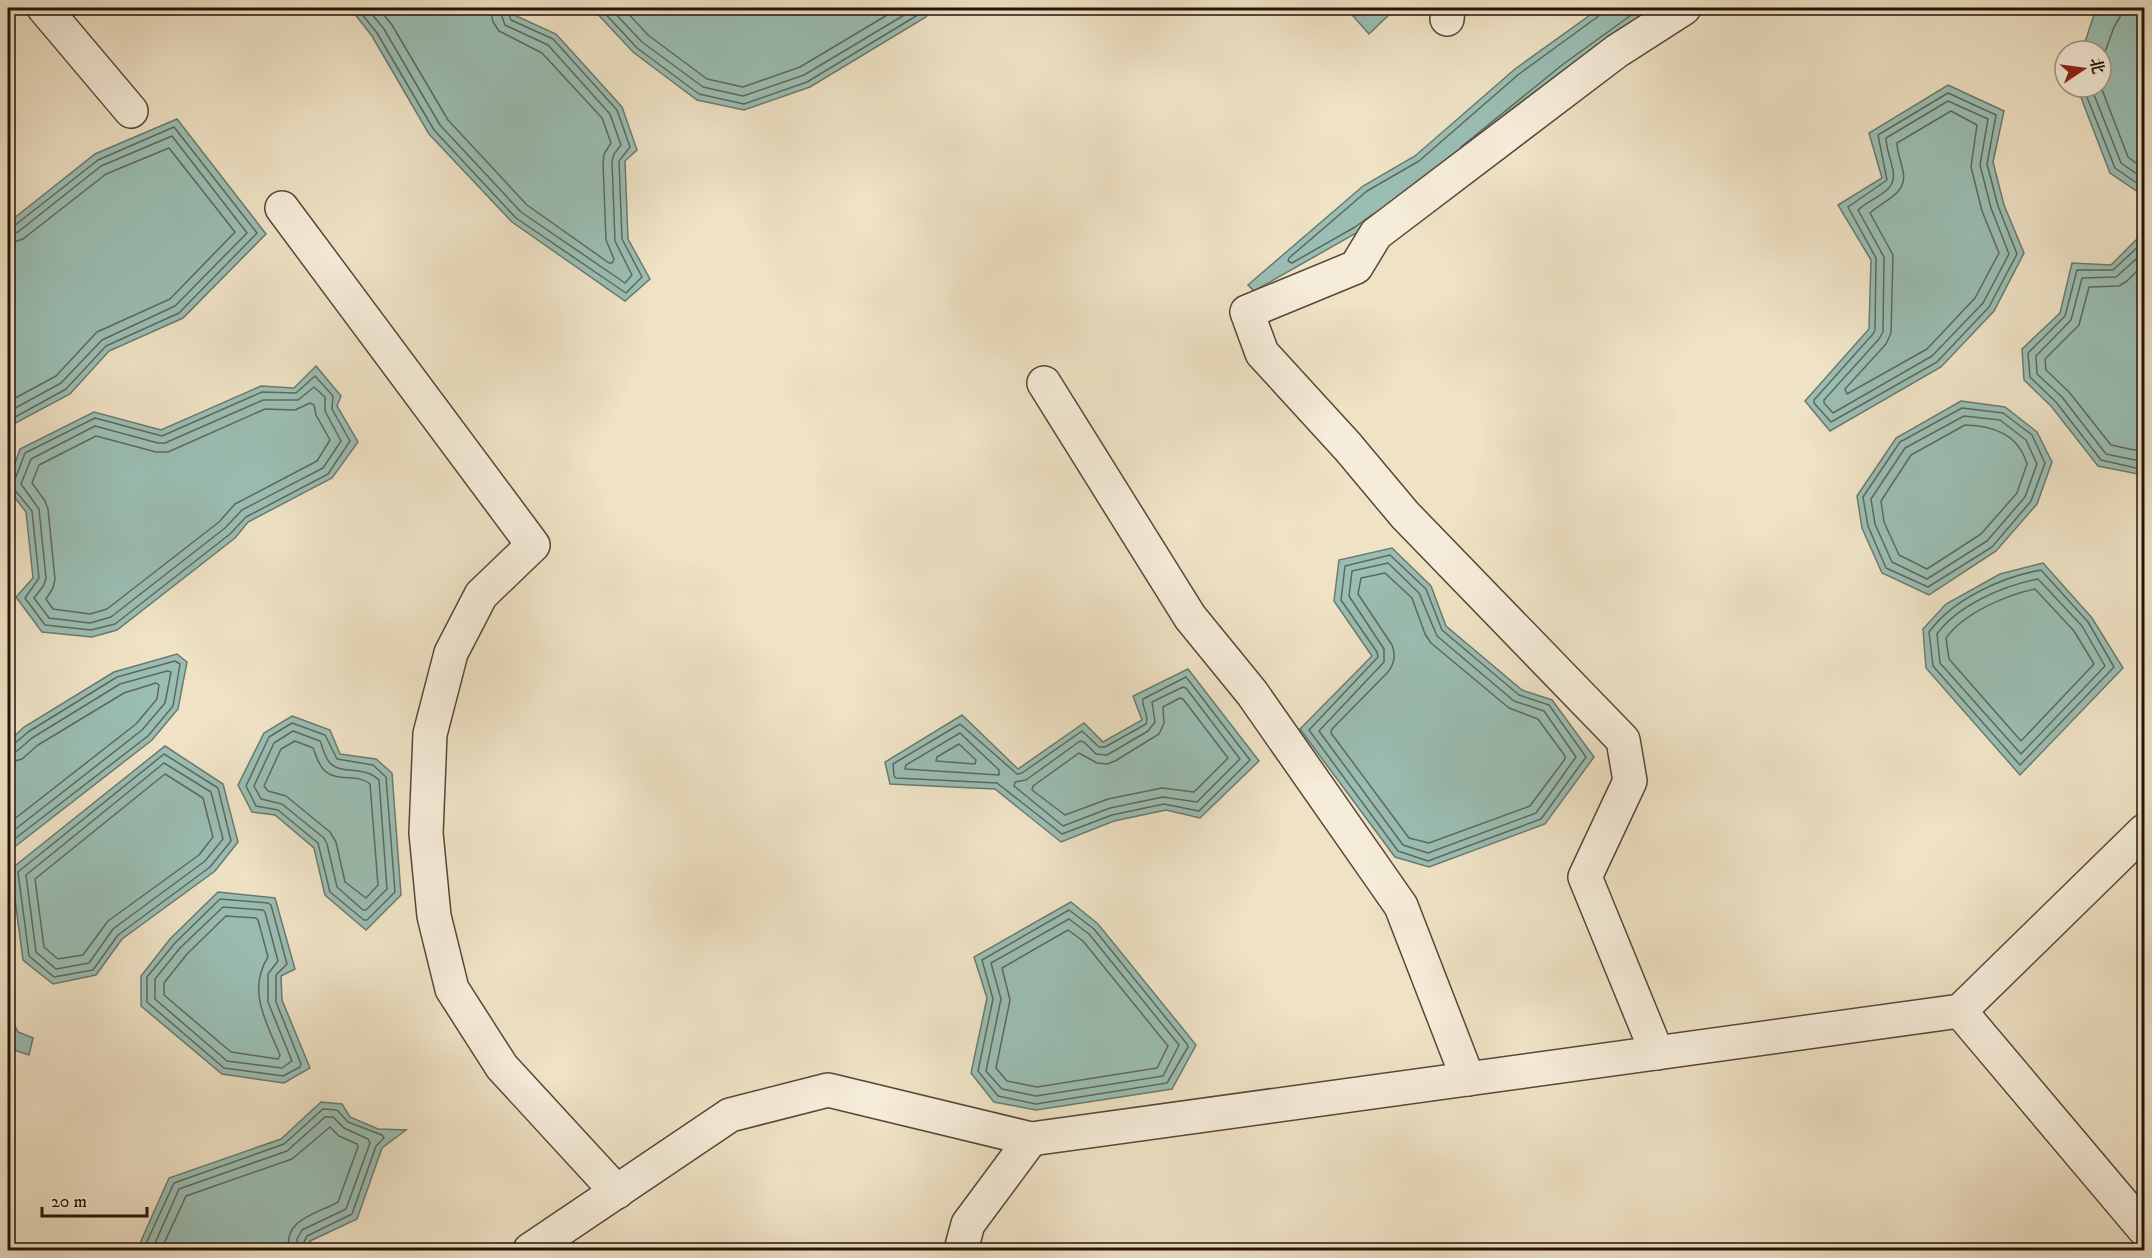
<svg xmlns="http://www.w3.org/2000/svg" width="2152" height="1258" font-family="'IM FELL DW Pica','Noto Serif SC',serif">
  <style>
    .water { fill: #9abeb3; stroke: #6b7a6f; stroke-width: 1.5 }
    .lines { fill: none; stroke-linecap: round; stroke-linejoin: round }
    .shore { stroke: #5f685e; stroke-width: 1.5 }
    .minor-casing { stroke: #574737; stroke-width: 36 }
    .minor { stroke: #f5ecd9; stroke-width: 33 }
  </style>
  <rect width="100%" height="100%" fill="#efe2c5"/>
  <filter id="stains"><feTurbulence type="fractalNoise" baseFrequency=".00333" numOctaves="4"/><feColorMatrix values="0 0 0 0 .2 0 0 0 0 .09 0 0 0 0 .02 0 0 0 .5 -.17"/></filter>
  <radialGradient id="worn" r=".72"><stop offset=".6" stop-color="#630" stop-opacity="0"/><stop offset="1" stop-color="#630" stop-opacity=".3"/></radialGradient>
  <g class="water">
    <path d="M350,8H511L514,15L556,34L622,107L637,150L625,161L628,239L650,279L625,301L512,222L429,134L372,36Z"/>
    <path d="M592,8H933L926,17L810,87L744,110L697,100L633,52Z"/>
    <path d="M1346,8H1396L1369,34Z"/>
    <path d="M1600,8H1651L1565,70L1358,232L1254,291L1248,285L1363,186L1415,156L1515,69Z"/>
    <path d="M2101,8H2144V196L2110,173L2077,87H2101V51H2082L2094,15Z"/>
    <path d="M1948,85L2004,111L1993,162L2004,205L2024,253L1994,311L1941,367L1830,431L1805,401L1869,329L1871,260L1838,205L1882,178L1869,133Z"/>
    <path d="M177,119L266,234L183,318L109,351L70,394L8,427V223L95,154Z"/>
    <path d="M2140,236L2144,240V470L2138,474L2098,466L2051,406L2024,380L2022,349L2060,313L2072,263L2111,265Z"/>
    <path d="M316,366L341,396L337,406L358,442L332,478L248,522L235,538L117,630L92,637L42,632L16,597L33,578L26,512L8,489V483L20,449L94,412L161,430L261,386L294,388Z"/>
    <path d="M1961,401L2005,407L2037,432L2052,462L2037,504L1996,551L1929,595L1882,573L1862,528L1857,496L1896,438Z"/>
    <path d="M1392,548L1431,586L1446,626L1522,690L1552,700L1594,757L1545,824L1429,867L1395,857L1300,729L1372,656L1334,601L1339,560Z"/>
    <path d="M2043,563L2092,618L2123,668L2020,775L1926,668L1923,629L1946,604L2000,574Z"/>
    <path d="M177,654L187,662L178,709L152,740L8,852V742L24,727L114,672Z"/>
    <path d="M1188,669L1259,761L1200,818L1166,810L1114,821L1061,842L995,789L890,784L885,762L962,715L1018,769L1084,723L1103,742L1142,720L1133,696Z"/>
    <path d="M292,716L330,730L340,754L376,759L392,773L401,895L366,930L325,895L314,848L275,815L252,812L238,785L264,733Z"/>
    <path d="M165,746L223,784L238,842L215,871L122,939L96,975L53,984L23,960L11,869Z"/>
    <path d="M218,892L275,898L295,969L281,976L282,1000L310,1068L284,1083L222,1074L141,1006V976L170,939Z"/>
    <path d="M1071,902L1098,924L1196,1045L1172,1089L1036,1110L994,1102L971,1073L987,998L974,957Z"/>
    <path d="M8,1011L18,1032L33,1038L29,1055L8,1048Z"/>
    <path d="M321,1102L342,1104L350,1117L378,1129L406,1130L382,1148L357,1219L310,1241L312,1250H137L169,1178L281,1139Z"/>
  </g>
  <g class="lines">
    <g class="shore">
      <path d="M357,8L377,33L434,130L516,218L626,293L642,277L622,239L619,161L630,147L617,110L553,39L511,20L506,8"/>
      <path d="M367,8L384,29L440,125L521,212L625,283L632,275L615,241L612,161L614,154L621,145L610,114L548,45L505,25L499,8"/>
      <path d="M378,8L392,25L448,120L527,205L609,263H612L614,259L606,240L603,163L604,154L611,143L602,118L542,53L499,31L493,22L490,8"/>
      <path d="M600,8L637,48L699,94L744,104L807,82L921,13L925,8"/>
      <path d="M610,8L642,42L703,87L743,96L804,75L916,8"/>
      <path d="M623,8L648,35L707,79L743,87L800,67L899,8"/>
      <path d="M2101,63L2114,27L2120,17L2122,8"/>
      <path d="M2083,87L2115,168L2144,188"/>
      <path d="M2091,87L2121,163L2144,179"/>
      <path d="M2101,87L2128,157L2144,169"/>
      <path d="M1948,93L1996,115L1987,164L1998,206L2017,254L1989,307L1937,362L1831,422L1814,403V400L1873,334L1875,330L1876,258L1848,207L1887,180L1878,135Z"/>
      <path d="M1948,101L1988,119L1980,165L1991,208L2009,254L1983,303L1932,356L1833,413L1824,403V400L1879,339L1883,332L1884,257L1858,210C1874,195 1900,193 1892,166C1890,157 1886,147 1886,138Z"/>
      <path d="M1951,111L1977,125L1971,167L1982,211L1999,253L1975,298L1927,349L1847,394L1845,389L1886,344L1891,333L1893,255L1870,213C1884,200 1908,194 1903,171C1901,161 1897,152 1897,143Z"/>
      <path d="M1461,147L1562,65L1641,8"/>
      <path d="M1373,214L1355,227L1292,263L1288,261L1289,258L1367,191L1419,161L1519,74L1600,15L1603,8"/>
      <path d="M8,227L14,226L98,160L174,127L257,233L179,313L106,346L66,389L8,421"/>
      <path d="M8,235L18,232L101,166L172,136L247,233L175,306L102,340L61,383L8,412"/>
      <path d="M8,244L23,239L106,174L169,148L235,232L170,299L97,332L56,376L8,402"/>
      <path d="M2144,244L2140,245L2113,270H2077L2065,316L2028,353L2030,377L2056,402L2101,460L2136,468L2144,466"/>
      <path d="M2144,252L2116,277L2082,278L2071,320L2036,356L2037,374L2062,397L2106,454L2135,460L2144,458"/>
      <path d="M2144,264L2127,281L2119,286L2089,287L2079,325L2045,359L2046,370L2069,392L2111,445L2134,450L2144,449"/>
      <path d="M315,376L333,396L332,409L350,441L328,474L246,517L230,534L115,624L91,630L45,625L25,598L39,578L32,511L10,484L16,477L25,453L95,418L162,436L262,392L296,393Z"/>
      <path d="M314,387L325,397V411L341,441L323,468L242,510L225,528L111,617L90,623L49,618L34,598L44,585L46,578L39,509L21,484L31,459L95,426L158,443H165L263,400H298Z"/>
      <path d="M310,403L314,405L316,415L330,440L317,461L235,504L219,522L107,609L90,614L53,609L46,599L53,588L55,579L48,509L45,501L32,483L39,465L96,436L156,452H168L265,409L295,410Z"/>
      <path d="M1962,408L2003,413L2032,435L2045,463L2031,501L1992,547L1928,587L1886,568L1868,526L1863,497L1900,442Z"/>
      <path d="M1964,416L2000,420L2026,440L2037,464L2025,497L1987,541L1927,579L1892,562L1875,524L1871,499L1905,448Z"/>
      <path d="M1965,425C1994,426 2018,434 2027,464L2017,493L1981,534L1927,569L1899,555L1884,522L1881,501L1911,455Z"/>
      <path d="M1390,555L1426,589L1442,630L1519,695L1549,705L1586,757L1541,819L1428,861L1398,851L1309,730L1378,657L1377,652L1341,600L1345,566Z"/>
      <path d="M1388,563L1419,593L1437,636L1514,701L1544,711L1576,757L1536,813L1428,853L1403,845L1319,731L1384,662V649L1349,596L1352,571Z"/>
      <path d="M2041,570L2088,622L2114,667L2020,765L1933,666L1929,632C1953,599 2002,577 2041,570Z"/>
      <path d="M1385,573L1412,598L1425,634L1431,643L1509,708L1538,719L1565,756V759L1530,806L1429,843L1409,838L1331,733L1332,729L1388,672C1395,663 1396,655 1392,645L1358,594L1361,578Z"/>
      <path d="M2038,579L2082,626L2105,666L2021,754L1940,663L1937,634C1958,605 2003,586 2038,579Z"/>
      <path d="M2035,589L2074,631L2094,664L2021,741L1949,659L1946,638C1964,613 2006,595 2035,589Z"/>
      <path d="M1186,677L1250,760L1199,811L1164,804L1112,815L1062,834L997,783L896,778L894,776L893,764L960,724L1017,774L1022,773L1082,731L1099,747H1105L1146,724C1150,715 1141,707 1143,699Z"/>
      <path d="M1183,687L1186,688L1240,759L1197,802L1163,797L1110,808L1063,826L1014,786L1015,782L1026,780L1080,741L1084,742L1096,754L1107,755L1148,731L1155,722L1152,702Z"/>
      <path d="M1180,698L1183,699L1228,758L1194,792L1162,788L1108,799L1065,815L1032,790L1033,786L1079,753L1097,763L1107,764L1115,761L1159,734L1164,723L1163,707Z"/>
      <path d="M292,723L325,735L337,759L373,765L386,777L395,892L367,920H364L330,892L318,843L278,810L256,806L246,786L269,737Z"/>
      <path d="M293,731L320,741C323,748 325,758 330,763C341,775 364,765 379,780L387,889L366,910H363L337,887L327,844L324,838L282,804L261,799L254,786L274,743Z"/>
      <path d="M960,733L999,770V775L905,769L906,765Z"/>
      <path d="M295,741L313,748C316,755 318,764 324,770C337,783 358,773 370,784L378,885L366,898L345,882L336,842L330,832L286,796L268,791L264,786L281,749Z"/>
      <path d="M959,744L976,760L975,764L936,761L937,757Z"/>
      <path d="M8,746L13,745L28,732L117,677L175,661L180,664L173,706L148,736L8,844"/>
      <path d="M8,754L17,751L32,738L120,684L167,671L171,672L165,703L142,730L8,835"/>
      <path d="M164,754L218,788L231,841L210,867L118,935L93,970L54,977L29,956L18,872Z"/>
      <path d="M8,763L22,759L38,745L124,693L156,683L159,685L157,699L136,724L8,824"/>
      <path d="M164,763L211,792L223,839L205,861L113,929L89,963L56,969L36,952L26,875Z"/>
      <path d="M165,774L203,798L213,837L199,855L108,921L83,955L58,959L44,947L35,879Z"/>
      <path d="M220,899L268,903L271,905L287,964L276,975V1002L301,1064L300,1067L283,1076L224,1068L147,1002V977L175,943Z"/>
      <path d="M223,907L263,910L265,912L278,961L268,974V1002L292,1061L282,1068L227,1061L155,999V979L180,948Z"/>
      <path d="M1069,910L1094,929L1187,1044L1188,1047L1167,1083L1036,1104L998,1096L978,1071L993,999L982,960Z"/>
      <path d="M226,916L256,918L258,920L268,957C247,990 266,1022 280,1055L278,1059L231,1052L164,995V983L187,954Z"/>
      <path d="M1069,919L1089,934L1179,1045L1163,1076L1036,1096L1002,1089L986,1071L1001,999L991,963Z"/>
      <path d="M1068,930L1083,941L1168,1046L1157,1068L1037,1087L1007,1081L996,1068L1010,1000L1002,968Z"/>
      <path d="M143,1250L174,1183L284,1144L323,1109L337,1110L348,1122L382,1135L384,1138L376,1146L352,1214L307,1236L304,1242L306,1250"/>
      <path d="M152,1250L179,1189L287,1151L325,1117H333L344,1128L368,1139L370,1143L346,1209L302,1230L297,1239L298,1250"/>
      <path d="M161,1250L186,1196L292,1159L330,1127L339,1136L357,1144L358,1147L338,1202C317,1214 283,1219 289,1250"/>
    </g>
    <g class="minor-casing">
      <g id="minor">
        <path d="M44,8L131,111"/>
        <path d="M1447,19L1448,8"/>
        <path d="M282,208L533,545L481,595L451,653L430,734L426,833L434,916L452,989L502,1067L617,1192"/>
        <path d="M1044,383L1190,617L1252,693L1401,906L1468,1079"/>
        <path d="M1960,1011L2144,1229"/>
        <path d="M1657,1053L1585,877L1630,781L1623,740L1405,515L1348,447L1262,353L1247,312L1356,267L1376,234L1617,51L1684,8"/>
        <path d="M530,1250L730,1115L828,1090L1031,1139L1960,1011L2144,831"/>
        <path d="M961,1250L968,1224L1031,1139"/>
      </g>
    </g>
    <use href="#minor" class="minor"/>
  </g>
  <rect width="2152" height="1258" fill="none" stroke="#efe2c5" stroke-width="30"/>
  <rect x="9" y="9" width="2134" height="1240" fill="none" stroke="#241308" stroke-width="3"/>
  <rect x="15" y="15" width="2122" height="1228" fill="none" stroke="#241308" stroke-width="1.5"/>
  <g transform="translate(2083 69) rotate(77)"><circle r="28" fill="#f5ecd9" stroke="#a19585" stroke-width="1.5"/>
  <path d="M0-4.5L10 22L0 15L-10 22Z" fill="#8f2418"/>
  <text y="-9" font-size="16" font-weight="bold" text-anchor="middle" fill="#241308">北</text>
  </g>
  <path d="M42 1207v9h105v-9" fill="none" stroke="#241308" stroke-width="3"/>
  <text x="51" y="1207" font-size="18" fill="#241308" stroke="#f5ecd9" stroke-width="4.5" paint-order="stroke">20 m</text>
  <rect width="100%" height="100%" filter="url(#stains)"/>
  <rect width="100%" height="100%" fill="url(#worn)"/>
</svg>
